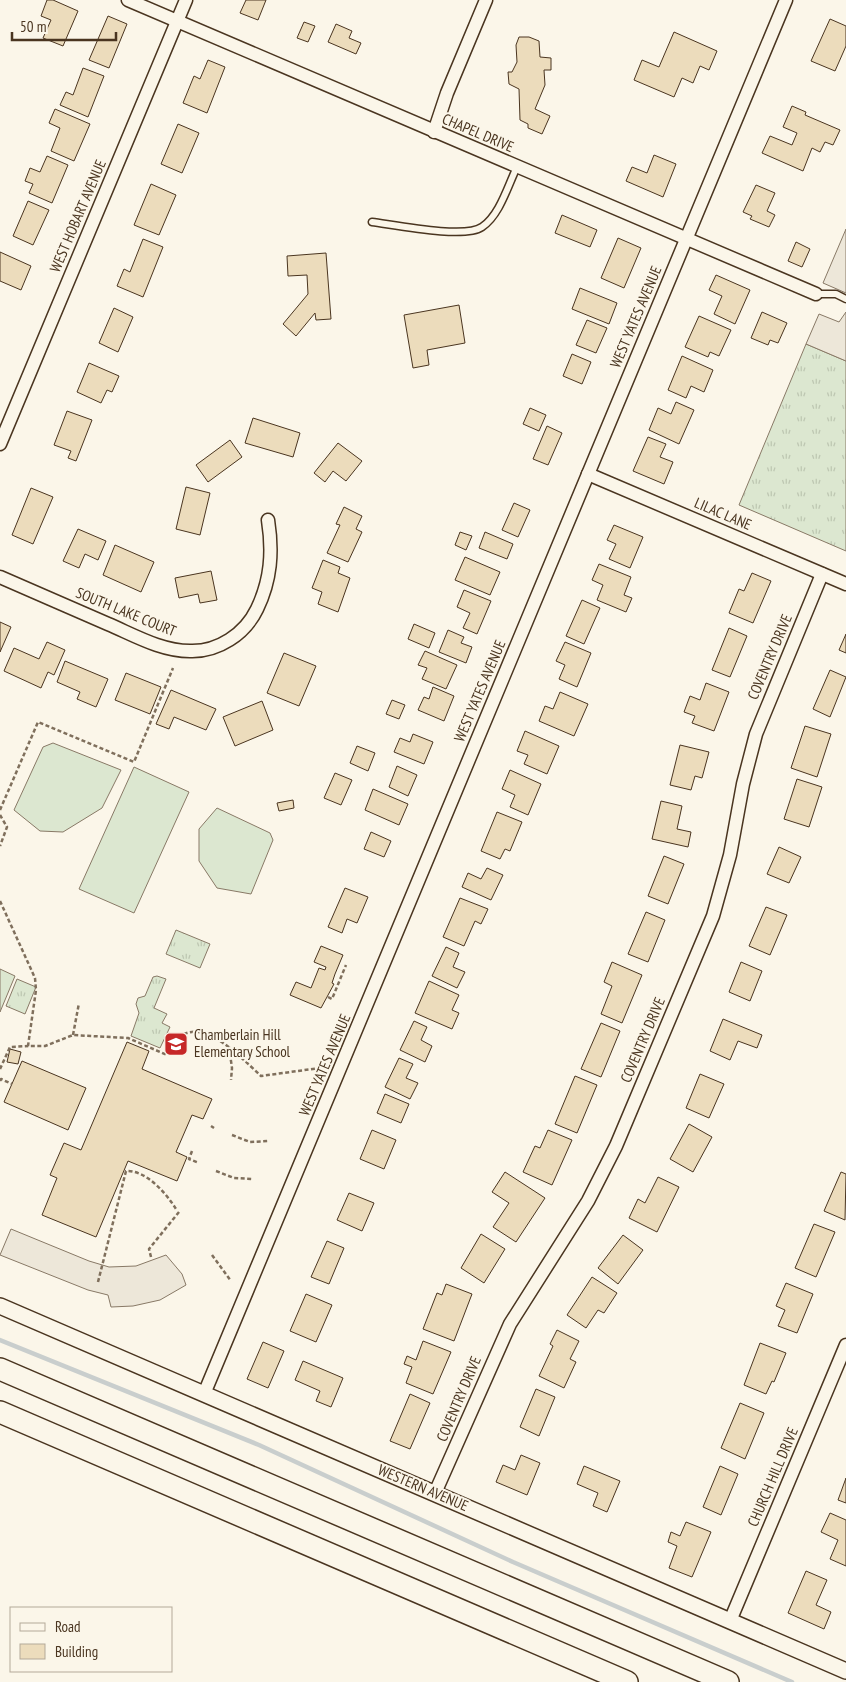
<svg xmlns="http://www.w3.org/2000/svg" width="846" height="1682" font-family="'PT Sans Narrow',sans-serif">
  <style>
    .grass { fill: url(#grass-tufts); stroke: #887966 }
    .garden { fill: #dce7d0; stroke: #887966 }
    .parking { fill: #ede7d9; stroke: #887966 }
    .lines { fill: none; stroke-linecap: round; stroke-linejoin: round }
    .stream { stroke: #c9cecd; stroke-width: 4.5 }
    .building { fill: #ecdcbc; stroke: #4a3520 }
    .service-casing { stroke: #4a3520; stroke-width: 9 }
    .minor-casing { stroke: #4a3520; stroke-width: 15 }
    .tertiary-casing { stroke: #4a3520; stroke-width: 18 }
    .trunk-casing { stroke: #4a3520; stroke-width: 24 }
    .path { stroke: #7f6f5c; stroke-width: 2.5; stroke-dasharray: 4 2.5; stroke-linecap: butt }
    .service { stroke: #fbf6e9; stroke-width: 6 }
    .minor { stroke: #fbf6e9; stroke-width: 12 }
    .tertiary { stroke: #fbf6e9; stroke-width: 15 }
    .trunk { stroke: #fbf6e9; stroke-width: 21 }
    .labels { text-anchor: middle; stroke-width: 4; stroke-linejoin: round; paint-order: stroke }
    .street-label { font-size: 15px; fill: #4a3520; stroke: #fbf6e9 }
    .poi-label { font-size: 15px; fill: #4a3520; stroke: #fbf6e9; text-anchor: start }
  </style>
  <defs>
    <pattern id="grass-tufts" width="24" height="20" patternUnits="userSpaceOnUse" patternTransform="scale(1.25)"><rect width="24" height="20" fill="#dce7d0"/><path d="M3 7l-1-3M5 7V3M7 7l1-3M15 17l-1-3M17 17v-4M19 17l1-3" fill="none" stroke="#bec7b2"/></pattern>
  </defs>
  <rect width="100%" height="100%" fill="#fbf6e9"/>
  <g class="grass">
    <path d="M806,344L846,361V551L739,505Z"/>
    <path d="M176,930L210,944L200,968L166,954Z"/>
    <path d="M157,976L166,979L154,1008L167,1014L162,1023L170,1027L160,1048L131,1036L139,1013L136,1004L138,998L145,996L153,977Z"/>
    <path d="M17,979L36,987L25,1014L6,1006Z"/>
  </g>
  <g class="garden">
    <path d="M53,743L121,770L102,808L63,832L40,831L14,810L43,747Z"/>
    <path d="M134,767L189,792L134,913L79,889Z"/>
    <path d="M217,808L270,833L273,840L251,894L217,888L199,861V829Z"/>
    <path d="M0,969L15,976L0,1012Z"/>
  </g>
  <g class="parking">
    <path d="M846,229V293L823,283Z"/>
    <path d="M846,312V361L806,344L819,314L839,322Z"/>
    <path d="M11,1229L89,1261L109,1267L136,1266L166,1255L182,1274L186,1285L160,1300L133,1306L111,1307L108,1295L88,1290L0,1255Z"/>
  </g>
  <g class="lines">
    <path class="stream" d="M0,1340L259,1445L513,1562L792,1682"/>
  </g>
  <g class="building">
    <path d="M47,0H53L78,11L63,46L43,38L51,20L41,16Z"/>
    <path d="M246,0H266L258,20L240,13Z"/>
    <path d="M108,16L127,24L109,68L89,60Z"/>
    <path d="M830,19L846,26V46L835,71L811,61Z"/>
    <path d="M304,22L315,26L308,42L297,38Z"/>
    <path d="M336,24L352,31L349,38L361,43L356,54L328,42Z"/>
    <path d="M674,32L717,51L709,70L700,66L693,83L682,78L674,97L634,80L642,60L659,67Z"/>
    <path d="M519,37H529L539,41L540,57L551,58V70H544L545,85L535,109L550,116L542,134L528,128V124L520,120L519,89L509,84L508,72H512L517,62L516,45Z"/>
    <path d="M208,60L225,67L207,113L183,103L194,76L200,79Z"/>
    <path d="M83,68L104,76L88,117L60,105L66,92L73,95Z"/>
    <path d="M792,106L806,112L805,115L840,130L833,145L825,142L820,152L812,148L803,171L762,153L770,136L792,145L797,133L783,127Z"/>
    <path d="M55,109L90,124L74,161L51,151L60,128L49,123Z"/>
    <path d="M178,124L199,133L182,173L161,164Z"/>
    <path d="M654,155L676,164L663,197L626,181L632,167L647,173Z"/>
    <path d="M47,156L68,165L52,203L29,193L33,184L25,181L30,168L40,172Z"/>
    <path d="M151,184L176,195L159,235L134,225Z"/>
    <path d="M756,185L775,193L767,211L775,215L769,227L750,219L752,216L743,212Z"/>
    <path d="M28,201L49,210L33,245L13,236Z"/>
    <path d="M562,215L597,230L590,247L555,233Z"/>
    <path d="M618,238L641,248L624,288L601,278Z"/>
    <path d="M143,239L163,247L143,297L117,286L124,269L130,272Z"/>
    <path d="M796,242L810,249L802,267L788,261Z"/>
    <path d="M0,252L31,266L21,290L0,281Z"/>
    <path d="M326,253L331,319L316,320L315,313L296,336L283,324L308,294L307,275L288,276L287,256Z"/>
    <path d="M716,275L750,290L735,324L714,314L722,296L709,290Z"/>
    <path d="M580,288L617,303L609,324L572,309Z"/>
    <path d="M459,305L465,343L427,350L429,365L413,368L404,315Z"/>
    <path d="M114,308L133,317L118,352L99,343Z"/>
    <path d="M762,312L787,323L778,343L770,340L768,345L751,338Z"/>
    <path d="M699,316L731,330L719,356L710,352L708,357L685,347Z"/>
    <path d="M587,320L607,328L596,353L576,345Z"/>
    <path d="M572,354L591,362L582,384L563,376Z"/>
    <path d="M682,356L713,370L704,392L691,386L686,398L668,390Z"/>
    <path d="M89,363L119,376L112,392L107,390L101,403L77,392Z"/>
    <path d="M676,402L694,410L679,444L649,430L658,408L671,414Z"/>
    <path d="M530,408L546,415L539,431L523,424Z"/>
    <path d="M67,411L92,420L76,461L68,458L71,451L54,445Z"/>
    <path d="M253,418L300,433L293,457L245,443Z"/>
    <path d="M547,426L562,433L548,465L533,459Z"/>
    <path d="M648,437L666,444L660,457L673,462L664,484L633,471Z"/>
    <path d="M230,440L242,457L208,482L196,465Z"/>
    <path d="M338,443L362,461L346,481L333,471L325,482L314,473Z"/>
    <path d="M186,487L210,493L200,535L176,529Z"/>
    <path d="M31,488L53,497L33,544L12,535Z"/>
    <path d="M514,503L530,510L518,537L502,530Z"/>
    <path d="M344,507L362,516L356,529L362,532L348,562L327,553L340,525L336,524Z"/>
    <path d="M614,525L643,537L630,568L609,559L616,544L607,540Z"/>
    <path d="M78,529L106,541L98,560L85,554L79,568L63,561Z"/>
    <path d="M460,532L472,536L466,550L455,545Z"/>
    <path d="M485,532L513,544L507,559L479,548Z"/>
    <path d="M115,545L154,562L141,592L103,575Z"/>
    <path d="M465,557L500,572L490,595L455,580Z"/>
    <path d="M323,560L340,567L338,573L350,578L338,612L318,604L322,592L312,588Z"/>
    <path d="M599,564L631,577L624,595L632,598L626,612L597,600L603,585L592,580Z"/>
    <path d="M211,571L217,600L200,603L198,594L179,598L175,578Z"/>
    <path d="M752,573L771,581L753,623L729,613L739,589L744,591Z"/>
    <path d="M464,590L491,601L477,634L463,628L470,613L457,607Z"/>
    <path d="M582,600L600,608L584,644L566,636Z"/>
    <path d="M0,622L11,627L0,652Z"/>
    <path d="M414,624L435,633L429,648L408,639Z"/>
    <path d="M729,628L747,636L730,677L712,670Z"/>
    <path d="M448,630L464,637L461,643L472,647L466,663L439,652Z"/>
    <path d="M846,634V653L839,650Z"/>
    <path d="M47,642L65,650L54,675L48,672L41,688L4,671L14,648L39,659Z"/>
    <path d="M565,642L591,653L577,687L559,679L565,665L556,661Z"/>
    <path d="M425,651L457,665L446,689L422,679L427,668L418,665Z"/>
    <path d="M284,653L316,666L299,706L267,693Z"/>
    <path d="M65,661L108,679L96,707L77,699L80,692L57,682Z"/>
    <path d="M830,670L846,677L830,717L813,709Z"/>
    <path d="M126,673L161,687L150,714L115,700Z"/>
    <path d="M706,683L729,692L714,731L692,723L695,716L684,712L690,696L700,700Z"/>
    <path d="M433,687L454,696L444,721L418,710L424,697L429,699Z"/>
    <path d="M171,690L216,709L206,730L174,717L169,729L156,724Z"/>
    <path d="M560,692L588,704L574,736L539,721L545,706L553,709Z"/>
    <path d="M392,700L405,705L399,719L386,714Z"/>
    <path d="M262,701L273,730L235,746L223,717Z"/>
    <path d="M805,726L831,734L817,777L791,768Z"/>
    <path d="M525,731L559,746L547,774L524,764L528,755L517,751Z"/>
    <path d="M413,734L433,742L424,764L394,752L400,738L410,742Z"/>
    <path d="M680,745L709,752L702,778L695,776L691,790L670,785Z"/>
    <path d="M357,746L375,753L368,771L350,763Z"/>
    <path d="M397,766L417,775L408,796L389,787Z"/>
    <path d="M510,770L541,784L528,815L510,807L515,795L502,789Z"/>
    <path d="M335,773L352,780L341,805L324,798Z"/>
    <path d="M797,779L822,787L809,827L784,819Z"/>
    <path d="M373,789L408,804L399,825L365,810Z"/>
    <path d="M293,800L294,808L279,811L277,803Z"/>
    <path d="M661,801L682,806L677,829L691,832L688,847L652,839Z"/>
    <path d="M497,812L522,822L510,851L505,849L500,859L481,851Z"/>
    <path d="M371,832L391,841L384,857L364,849Z"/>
    <path d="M779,847L801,857L789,883L767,874Z"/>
    <path d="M664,856L684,864L668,904L648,896Z"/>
    <path d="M487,868L503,875L491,900L462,887L468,873L481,879Z"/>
    <path d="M345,888L368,897L357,923L347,919L342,933L328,927Z"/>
    <path d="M460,898L488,909L481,924L475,921L464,946L443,937Z"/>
    <path d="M766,907L787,915L770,955L749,946Z"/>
    <path d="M646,912L665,920L648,962L628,954Z"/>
    <path d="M321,946L343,955L335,974L332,983L334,984L321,1008L290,995L296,982L311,988L319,968L325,970L326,967L314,962Z"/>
    <path d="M446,947L459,953L453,967L465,972L457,988L432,976Z"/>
    <path d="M612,962L642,975L622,1023L601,1014L612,986L604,982Z"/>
    <path d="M741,962L762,971L750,1001L729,992Z"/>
    <path d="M429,981L459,995L452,1010L459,1013L452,1029L415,1013Z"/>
    <path d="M723,1019L762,1035L757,1048L738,1041L730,1060L710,1051Z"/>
    <path d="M414,1021L427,1027L421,1040L432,1046L425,1062L400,1050Z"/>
    <path d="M601,1023L620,1031L601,1077L581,1069Z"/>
    <path d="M127,1042L149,1051L142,1069L212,1099L203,1119L192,1115L176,1152L187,1157L177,1181L128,1161L96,1237L42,1215L57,1178L50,1175L64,1143L81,1150Z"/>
    <path d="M10,1049L21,1052L18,1064L7,1062Z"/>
    <path d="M399,1058L413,1064L406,1078L418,1083L410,1099L385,1087Z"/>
    <path d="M22,1061L86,1088L68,1130L4,1102Z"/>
    <path d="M700,1074L724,1084L709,1118L686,1108Z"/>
    <path d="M575,1076L597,1085L577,1133L555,1124Z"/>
    <path d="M385,1094L409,1104L401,1123L377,1113Z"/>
    <path d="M689,1124L712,1137L693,1172L670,1159Z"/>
    <path d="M372,1130L396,1140L384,1169L360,1159Z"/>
    <path d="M548,1130L572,1140L552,1185L523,1172L535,1146L540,1148Z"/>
    <path d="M505,1172L545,1198L516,1242L493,1227L509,1203L492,1192Z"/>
    <path d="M841,1172L846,1174L845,1220L824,1211Z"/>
    <path d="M658,1177L679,1187L657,1232L629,1218L638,1199L645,1203Z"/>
    <path d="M349,1193L374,1203L362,1231L337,1220Z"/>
    <path d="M814,1224L835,1232L816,1277L795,1268Z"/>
    <path d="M481,1234L505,1249L484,1283L461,1268Z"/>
    <path d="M623,1235L643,1250L618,1284L598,1268Z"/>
    <path d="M327,1241L344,1248L329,1284L311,1277Z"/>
    <path d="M592,1277L617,1293L604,1313L598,1310L586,1328L567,1315Z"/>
    <path d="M786,1283L813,1294L797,1333L778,1326L785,1310L776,1306Z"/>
    <path d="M446,1284L472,1294L454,1341L423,1329L437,1293L442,1295Z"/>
    <path d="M306,1294L332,1305L316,1342L290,1331Z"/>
    <path d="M557,1330L579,1341L570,1359L576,1362L564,1388L539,1376L553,1346L550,1344Z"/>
    <path d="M423,1341L451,1352L433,1394L406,1383L412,1367L404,1364L407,1356L416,1360Z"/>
    <path d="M263,1342L284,1351L268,1388L247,1379Z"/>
    <path d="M760,1343L786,1353L774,1382L772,1381L766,1394L744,1385Z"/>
    <path d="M303,1361L343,1378L331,1407L316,1401L320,1391L295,1380Z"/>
    <path d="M536,1389L555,1397L539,1436L520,1427Z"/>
    <path d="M410,1394L430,1403L410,1449L390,1441Z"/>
    <path d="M740,1403L764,1413L745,1459L721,1448Z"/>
    <path d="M521,1455L540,1463L527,1495L496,1482L503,1465L515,1470Z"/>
    <path d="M584,1466L620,1481L607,1512L593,1506L598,1493L577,1484Z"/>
    <path d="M720,1466L738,1474L721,1515L703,1507Z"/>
    <path d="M846,1478V1503L838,1500Z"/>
    <path d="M830,1513L846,1520V1566L830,1559L838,1540L821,1532Z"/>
    <path d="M686,1522L711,1532L692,1577L669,1568L677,1546L668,1542L671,1532L680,1536Z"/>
    <path d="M806,1571L827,1580L816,1605L831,1612L824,1629L788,1613Z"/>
  </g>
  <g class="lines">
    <g class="service-casing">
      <g id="service">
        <path d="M372,222C395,225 465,239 482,227C500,215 508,185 517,167"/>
        <path d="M816,294H836L846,299"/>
      </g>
    </g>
    <g class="minor-casing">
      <g id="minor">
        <path d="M128,0L816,294"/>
        <path d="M434,132L447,93L486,0"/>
        <path d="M0,444L186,0"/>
        <path d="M588,474L846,584"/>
        <path d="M0,577C36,593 72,608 108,624C134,635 161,651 190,651C218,652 245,634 257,609C271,580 273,552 268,520"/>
        <path d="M204,1394L786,0"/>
        <path d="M435,1493L510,1324L588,1201L616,1146L713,916L730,855L743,784L756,734L822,574"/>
        <path d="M730,1621L846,1345"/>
      </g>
    </g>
    <g class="tertiary-casing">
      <path id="tertiary" d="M0,1306L846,1671"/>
    </g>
    <g class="trunk-casing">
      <g id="trunk">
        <path d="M0,1369L728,1682"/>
        <path d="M0,1412L627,1682"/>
      </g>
    </g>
    <g class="path">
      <path d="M0,810L38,722L134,762L173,668"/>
      <path d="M0,815L7,827L0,846"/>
      <path d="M0,901L35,978L36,990L28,1046H45L73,1035L128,1038L167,1055C190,1002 236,1053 261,1076L320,1068"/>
      <path d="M328,997L332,999L346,965"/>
      <path d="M73,1035L79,1003"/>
      <path d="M229,1047L232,1068L231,1080"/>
      <path d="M0,1069L10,1047L28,1046"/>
      <path d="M0,1081L1,1079L12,1084"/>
      <path d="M211,1126L214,1128"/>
      <path d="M232,1135L250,1142L268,1141"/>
      <path d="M192,1151L189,1159L199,1163"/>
      <path d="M216,1171L234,1178L252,1179"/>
      <path d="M212,1255L231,1281"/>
      <path d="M151,1257L149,1249L179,1212"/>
      <path d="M98,1282L126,1171C146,1170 166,1193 176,1209"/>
    </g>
    <use href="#service" class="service"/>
    <use href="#minor" class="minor"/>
    <use href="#tertiary" class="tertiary"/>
    <use href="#trunk" class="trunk"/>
  </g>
  <defs>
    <g id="school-square" transform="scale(1.25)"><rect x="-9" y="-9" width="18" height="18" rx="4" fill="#c62828" stroke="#fbf6e9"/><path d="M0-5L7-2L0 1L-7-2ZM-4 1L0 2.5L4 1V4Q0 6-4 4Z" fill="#fff"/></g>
  </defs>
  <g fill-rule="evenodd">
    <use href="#school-square" x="176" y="1044"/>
  </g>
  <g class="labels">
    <g class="street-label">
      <text transform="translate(478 133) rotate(23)" y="5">CHAPEL DRIVE</text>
      <text transform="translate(78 216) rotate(-67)" y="5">WEST HOBART AVENUE</text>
      <text transform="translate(636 317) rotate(-67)" y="5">WEST YATES AVENUE</text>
      <text transform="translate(723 514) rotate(23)" y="5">LILAC LANE</text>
      <text transform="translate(126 612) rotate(22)" y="5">SOUTH LAKE COURT</text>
      <text transform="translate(770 657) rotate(-67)" y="5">COVENTRY DRIVE</text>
      <text transform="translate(480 691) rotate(-67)" y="5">WEST YATES AVENUE</text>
      <text transform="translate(643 1040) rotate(-67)" y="5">COVENTRY DRIVE</text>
      <text transform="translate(325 1065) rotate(-67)" y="5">WEST YATES AVENUE</text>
      <text transform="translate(459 1399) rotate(-67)" y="5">COVENTRY DRIVE</text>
      <text transform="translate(773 1477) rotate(-67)" y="5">CHURCH HILL DRIVE</text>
      <text transform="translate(423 1488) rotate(23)" y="5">WESTERN AVENUE</text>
    </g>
    <g class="poi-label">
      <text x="194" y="1040">Chamberlain Hill<tspan x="194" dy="17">Elementary School</tspan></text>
    </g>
  </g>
  <rect x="10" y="1607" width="162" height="65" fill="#fbf6e9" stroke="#b4a999"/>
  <rect x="20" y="1623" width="25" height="8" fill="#fbf6e9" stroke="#b4a999"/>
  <text x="55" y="1632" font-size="15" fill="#4a3520">Road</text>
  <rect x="20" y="1644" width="25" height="15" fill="#ecdcbc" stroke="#b4a999"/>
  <text x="55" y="1657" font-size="15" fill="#4a3520">Building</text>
  <path d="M12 32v8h104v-8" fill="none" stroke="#4a3520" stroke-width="2.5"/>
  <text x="20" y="32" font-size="15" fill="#4a3520" stroke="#fbf6e9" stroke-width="4" paint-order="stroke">50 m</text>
</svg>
